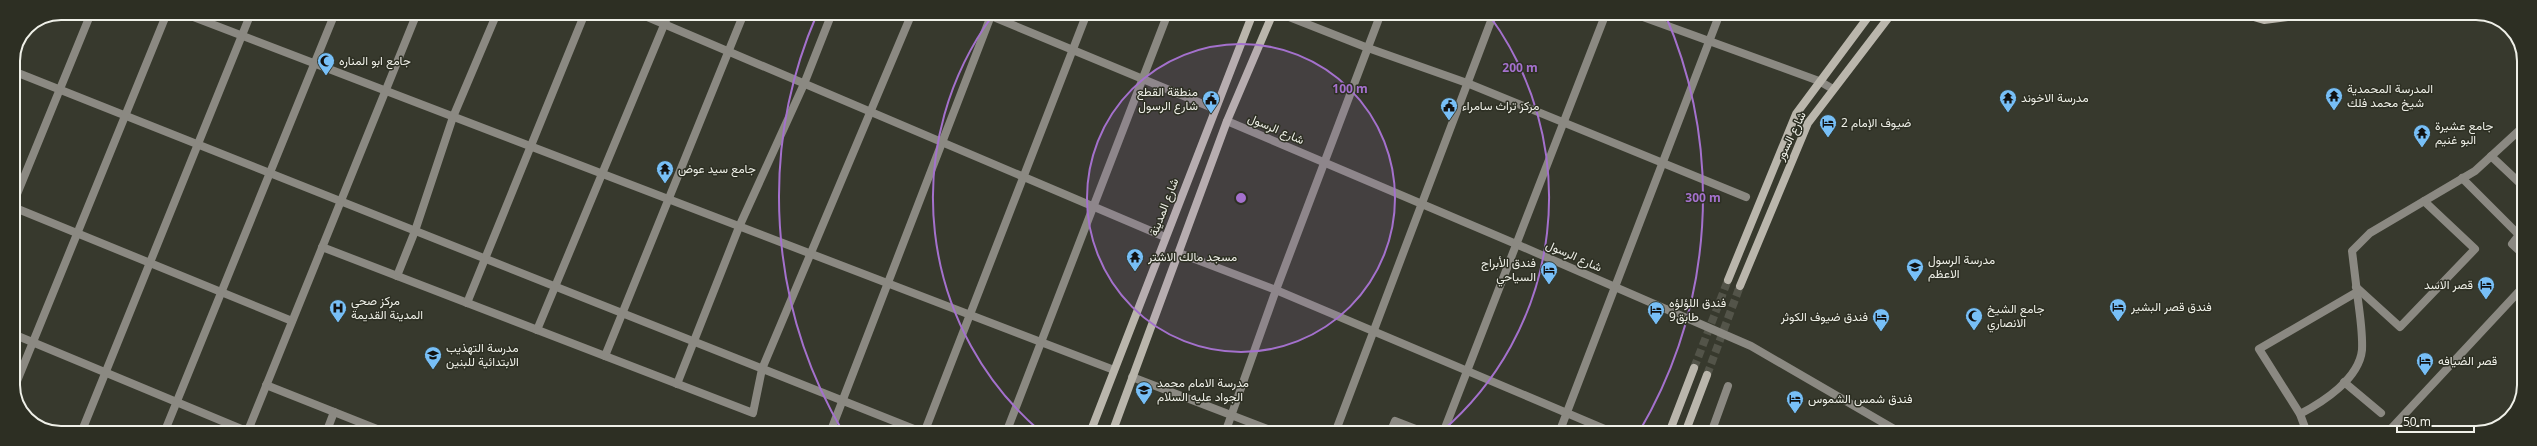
<svg xmlns="http://www.w3.org/2000/svg" width="2537" height="446" font-family="'Noto Sans',Vazirmatn,sans-serif">
  <style>
    .lines { fill: none; stroke-linecap: round; stroke-linejoin: round }
    .secondary-tunnel { stroke: #535449; stroke-width: 8; stroke-dasharray: 8 4; stroke-linecap: butt }
    .street { stroke: #8b8982; stroke-width: 8 }
    .secondary { stroke: #bab6ac; stroke-width: 8 }
    .ring { fill: none; stroke: #a471cd; stroke-width: 2 }
    .labels { text-anchor: middle; stroke-width: 3; stroke-linejoin: round; paint-order: stroke }
    .poi-label { font-size: 12px; fill: #eff0e8; stroke: #2d2f23; text-anchor: start }
    .street-label { font-size: 12px; fill: #eff0e8; stroke: #2d2f23 }
    .rim { fill: none; stroke: #eff0e8; stroke-width: 2 }
    .centre { fill: #a471cd; stroke: #2d2f23; stroke-width: 2 }
    .ring-label { font-size: 12px; text-anchor: middle; font-weight: bold; fill: #a471cd; stroke: #2d2f23; stroke-width: 3; stroke-linejoin: round; paint-order: stroke }
  </style>
  <rect width="100%" height="100%" fill="#37392d"/>
  <g class="lines">
    <g class="secondary-tunnel">
      <path d="M1694,368L1728,280"/>
      <path d="M1707,375L1740,286"/>
    </g>
    <g class="street">
      <path d="M183,13L1114,370"/>
      <path d="M638,13L1165,237"/>
      <path d="M984,13L1215,109"/>
      <path d="M1279,13L1368,48L1467,83L1746,197"/>
      <path d="M1632,13L1819,81L1833,89"/>
      <path d="M13,71L924,433"/>
      <path d="M1227,121L1516,244L1751,346L1901,433"/>
      <path d="M2491,156L2524,187"/>
      <path d="M2462,178L2519,235L2524,231"/>
      <path d="M13,204L91,13"/>
      <path d="M13,207L292,321"/>
      <path d="M2519,235L2512,244L2524,255"/>
      <path d="M322,247L753,413L762,369L912,13"/>
      <path d="M1179,253L1276,290L1614,433"/>
      <path d="M397,276L415,231L453,117L497,13"/>
      <path d="M2356,287L2400,327L2475,249L2424,201"/>
      <path d="M467,303L585,13"/>
      <path d="M537,330L669,13"/>
      <path d="M13,334L251,433"/>
      <path d="M605,356L744,13"/>
      <path d="M1132,377L1278,433"/>
      <path d="M2344,382L2381,413"/>
      <path d="M677,384L739,227L804,84L832,13"/>
      <path d="M266,385L387,433"/>
      <path d="M13,391L167,13"/>
      <path d="M2300,414C2323,402 2359,379 2362,350C2363,331 2359,310 2357,292"/>
      <path d="M81,433L251,13"/>
      <path d="M164,433L335,13"/>
      <path d="M247,433L417,13"/>
      <path d="M326,433L334,412"/>
      <path d="M830,433L992,13"/>
      <path d="M924,433L1087,13"/>
      <path d="M1006,433L1168,13"/>
      <path d="M1225,433L1276,290L1381,13"/>
      <path d="M1335,433L1494,13"/>
      <path d="M1390,433L1395,421L1426,433"/>
      <path d="M1443,433L1606,13"/>
      <path d="M1559,433L1720,13"/>
      <path d="M1711,433L1728,386"/>
      <path d="M2307,433L2300,414L2259,349L2357,292L2352,251L2370,233L2475,171L2524,126"/>
      <path d="M2387,433L2524,286"/>
    </g>
    <g class="secondary">
      <path d="M2240,13L2264,20L2320,13"/>
      <path d="M1728,280L1796,114L1871,13"/>
      <path d="M1740,286L1808,123L1892,13"/>
      <path d="M1090,433L1253,13"/>
      <path d="M1112,433L1227,121L1273,13"/>
      <path d="M1669,433L1694,368"/>
      <path d="M1685,433L1707,375"/>
    </g>
  </g>
  <circle cx="1241" cy="198" r="154" fill="#a471cd" fill-opacity=".12"/>
  <g class="ring">
    <circle cx="1241" cy="198" r="154"/>
    <path d="M1041 432A308 308 0 0 1 993 15M1489 15A308 308 0 0 1 1441 432"/>
    <path d="M843 432A462 462 0 0 1 817 14M1665 14A462 462 0 0 1 1639 432"/>
  </g>
  <defs>
    <g id="mosque-pin" transform="scale(0.9)"><path d="M0 17L-7.5 6A9.5 9.5 0 1 1 7.5 6Z" fill="#77bff7" stroke="#2d2f23"/><path d="M3.5-4.9A6 6 0 1 0 3.5 4.9A5 5 0 1 1 3.5-4.9Z" fill="#111"/></g>
    <g id="temple-pin" transform="scale(0.9)"><path d="M0 17L-7.5 6A9.5 9.5 0 1 1 7.5 6Z" fill="#77bff7" stroke="#2d2f23"/><path d="M0-6L5-2H3V0L6.5 2.5H4V6H1.5V3h-3V6H-4V2.5H-6.5L-3 0V-2H-5Z" fill="#111"/></g>
    <g id="civic-pin" transform="scale(0.9)"><path d="M0 17L-7.5 6A9.5 9.5 0 1 1 7.5 6Z" fill="#77bff7" stroke="#2d2f23"/><path d="M-.6-6.5H3V-4.5H.6V-3L4-1V1h2V6H-6V1h2V-1L-.6-3ZM-1.2 2.5V6h2.4V2.5Z" fill="#111"/></g>
    <g id="hotel-pin" transform="scale(0.9)"><path d="M0 17L-7.5 6A9.5 9.5 0 1 1 7.5 6Z" fill="#77bff7" stroke="#2d2f23"/><path d="M-6-4.5h1.5V1H6V5H4.5V3h-9V5H-6ZM-4 0a1.8 1.8 0 1 1 3.6 0ZM.5 0V-2.5h3Q6-2.5 6 0Z" fill="#111"/></g>
    <g id="school-pin" transform="scale(0.9)"><path d="M0 17L-7.5 6A9.5 9.5 0 1 1 7.5 6Z" fill="#77bff7" stroke="#2d2f23"/><path d="M0-5L7-2L0 1L-7-2ZM-4 1L0 2.5L4 1V4Q0 6-4 4Z" fill="#111"/></g>
    <g id="hospital-pin" transform="scale(0.9)"><path d="M0 17L-7.5 6A9.5 9.5 0 1 1 7.5 6Z" fill="#77bff7" stroke="#2d2f23"/><path d="M-5-5h3v3.5h4V-5h3V5h-3V1.5h-4V5h-3Z" fill="#111"/></g>
  </defs>
  <g fill-rule="evenodd">
    <use href="#mosque-pin" x="326" y="61"/>
    <use href="#temple-pin" x="2334" y="96"/>
    <use href="#temple-pin" x="2008" y="98"/>
    <use href="#civic-pin" x="1211" y="99"/>
    <use href="#civic-pin" x="1449" y="106"/>
    <use href="#hotel-pin" x="1828" y="123"/>
    <use href="#temple-pin" x="2422" y="133"/>
    <use href="#temple-pin" x="665" y="169"/>
    <use href="#temple-pin" x="1135" y="257"/>
    <use href="#school-pin" x="1915" y="267"/>
    <use href="#hotel-pin" x="1549" y="270"/>
    <use href="#hotel-pin" x="2486" y="285"/>
    <use href="#hotel-pin" x="2118" y="307"/>
    <use href="#hospital-pin" x="338" y="308"/>
    <use href="#hotel-pin" x="1656" y="310"/>
    <use href="#mosque-pin" x="1974" y="316"/>
    <use href="#hotel-pin" x="1881" y="317"/>
    <use href="#school-pin" x="433" y="355"/>
    <use href="#hotel-pin" x="2425" y="361"/>
    <use href="#school-pin" x="1144" y="390"/>
    <use href="#hotel-pin" x="1795" y="399"/>
  </g>
  <g class="labels">
    <g class="poi-label">
      <text x="339" y="65">جامع ابو المناره</text>
      <text x="2347" y="93">المدرسة المحمدية<tspan x="2347" dy="14">شيخ محمد فلك</tspan></text>
      <text x="1198" y="96" text-anchor="end">منطقة القطع<tspan x="1198" dy="14">شارع الرسول</tspan></text>
      <text x="2021" y="102">مدرسة الاخوند</text>
      <text x="1462" y="110">مركز تراث سامراء</text>
      <text x="1841" y="127">ضيوف الإمام 2</text>
      <text x="2435" y="130">جامع عشيرة<tspan x="2435" dy="14">البو غنيم</tspan></text>
      <text x="678" y="173">جامع سيد عوض</text>
      <text x="1148" y="261">مسجد مالك الاشتر</text>
      <text x="1928" y="264">مدرسة الرسول<tspan x="1928" dy="14">الاعظم</tspan></text>
      <text x="1536" y="267" text-anchor="end">فندق الأبراج<tspan x="1536" dy="14">السياحي</tspan></text>
      <text x="2473" y="289" text-anchor="end">قصر الاسد</text>
      <text x="351" y="305">مركز صحي<tspan x="351" dy="14">المدينة القديمة</tspan></text>
      <text x="1669" y="307">فندق اللؤلؤه<tspan x="1669" dy="14">9طابق</tspan></text>
      <text x="2131" y="311">فندق قصر البشير</text>
      <text x="1987" y="313">جامع الشيخ<tspan x="1987" dy="14">الانصاري</tspan></text>
      <text x="1868" y="321" text-anchor="end">فندق ضيوف الكوثر</text>
      <text x="446" y="352">مدرسة التهذيب<tspan x="446" dy="14">الابتدائية للبنين</tspan></text>
      <text x="2438" y="365">قصر الضيافه</text>
      <text x="1157" y="387">مدرسة الامام محمد<tspan x="1157" dy="14">الجواد عليه السلام</tspan></text>
      <text x="1808" y="403">فندق شمس الشموس</text>
    </g>
    <g class="street-label">
      <text transform="translate(1276 129) rotate(23)" y="4">شارع الرسول</text>
      <text transform="translate(1791 136) rotate(-64)" y="4">شارع السور</text>
      <text transform="translate(1164 207) rotate(-69)" y="4">شارع المدينة</text>
      <text transform="translate(1574 256) rotate(24)" y="4">شارع الرسول</text>
    </g>
  </g>
  <path d="M0 0H2537V446H0ZM61 20H2476A41 41 0 0 1 2517 61V385A41 41 0 0 1 2476 426H61A41 41 0 0 1 20 385V61A41 41 0 0 1 61 20Z" fill="#2d2f23" fill-rule="evenodd"/>
  <path class="rim" d="M61 20H2476A41 41 0 0 1 2517 61V385A41 41 0 0 1 2476 426H61A41 41 0 0 1 20 385V61A41 41 0 0 1 61 20Z"/>
  <circle cx="1241" cy="198" r="6" class="centre"/>
  <g class="ring-label">
    <text x="1520" y="72">200 m</text>
    <text x="1350" y="93">100 m</text>
    <text x="1703" y="202">300 m</text>
  </g>
  <path d="M2397 426v6h77v-6" fill="none" stroke="#eff0e8" stroke-width="2"/>
  <text x="2403" y="426" font-size="12" fill="#eff0e8" stroke="#2d2f23" stroke-width="3" paint-order="stroke">50 m</text>
</svg>
